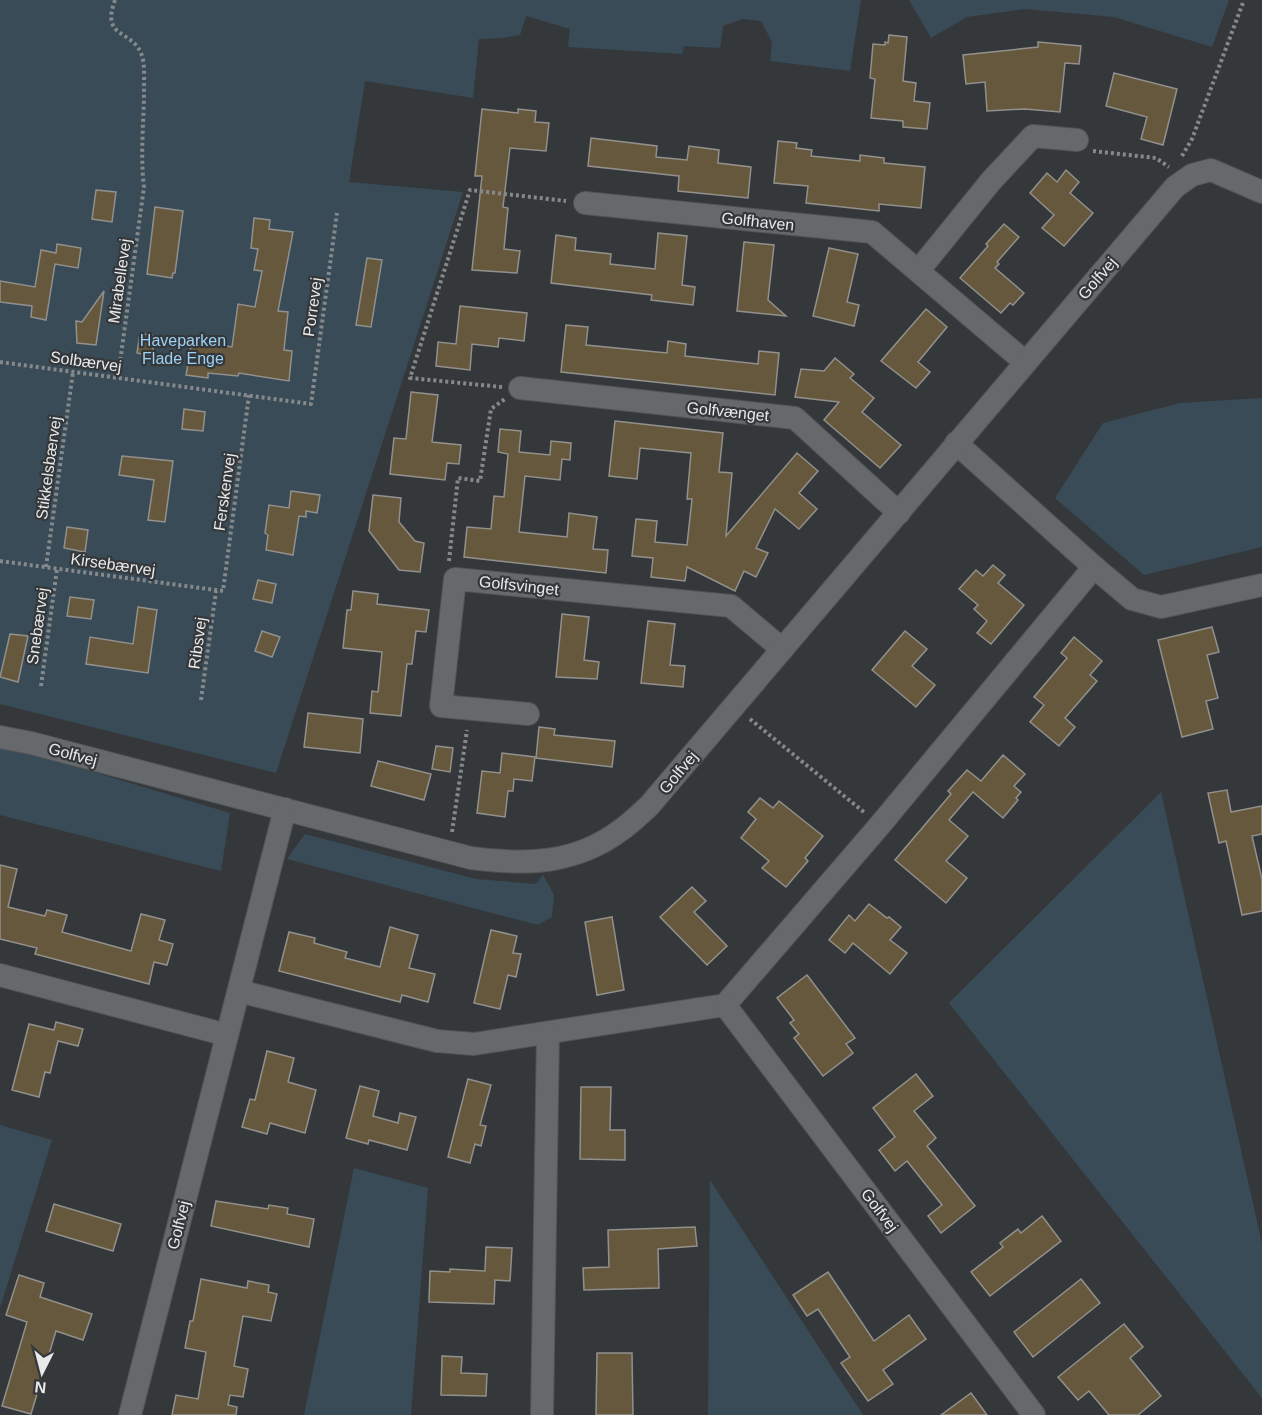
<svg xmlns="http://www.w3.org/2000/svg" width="1262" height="1415" font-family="Arial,sans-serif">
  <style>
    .green { fill: #384b57 }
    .building { fill: #66583c; stroke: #92908d; stroke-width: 1.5 }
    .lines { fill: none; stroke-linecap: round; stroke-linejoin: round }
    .minor-casing { stroke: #515456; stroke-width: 24 }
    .path { stroke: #86898b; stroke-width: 4; stroke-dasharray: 3 3; stroke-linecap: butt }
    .minor { stroke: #65696b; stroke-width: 22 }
    .labels { text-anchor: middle; stroke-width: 4.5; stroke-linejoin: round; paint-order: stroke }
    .street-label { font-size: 16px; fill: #e7e9eb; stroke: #35383a }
    .park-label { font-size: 16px; fill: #9ad1f5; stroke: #35383a }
  </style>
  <rect width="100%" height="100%" fill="#35383a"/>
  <g class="green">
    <path d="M0,0H861L850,71L770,61L772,42L761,21L742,19L723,26L720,48L684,46L682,54L568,47L570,29L526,16L520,35L503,38L479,39L473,98L365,81L349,182L463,192L276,773L0,704Z"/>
    <path d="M909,0H1229L1212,47L1114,17L1025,9L967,17L931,38Z"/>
    <path d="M1262,398V547L1144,575L1055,498L1103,423L1180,403Z"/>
    <path d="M0,744L230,813L221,871L0,815Z"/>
    <path d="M1161,792L1262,1244V1398L949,1003Z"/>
    <path d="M305,834L476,879L536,884L543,875L554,895L552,917L538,925L287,859Z"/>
    <path d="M0,1125L52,1140L0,1308Z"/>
    <path d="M354,1168L428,1188L411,1415H304Z"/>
    <path d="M710,1180L863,1415H708Z"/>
  </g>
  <g class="building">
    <path d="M889,35L907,37L903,81L916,83L914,101L930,103L927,129L903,127V121L871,118L875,79L870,78L873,44L885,45V42L888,43Z"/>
    <path d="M1038,42L1081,46L1079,64L1065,63L1060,112L1025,109L987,111L985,82L966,84L963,55L1038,47Z"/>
    <path d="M1114,73L1177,89L1163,145L1141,139L1147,117L1106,106Z"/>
    <path d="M482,109L518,113V109L536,111L535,122L549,123L546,151L510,148L503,207L508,208L504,249L520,251L517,273L472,270L482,176H475Z"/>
    <path d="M591,138L657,146L656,157L687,160L689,146L719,150L718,163L751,167L748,198L678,191L679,176L588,166Z"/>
    <path d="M778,141L797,143L796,148L812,150L811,156L860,161V155L884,158V163L925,167L921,208L879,204V211L806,203L808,186L774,183Z"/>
    <path d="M1066,170L1079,182L1070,193L1093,213L1064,246L1042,228L1054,215L1030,193L1047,173L1057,182Z"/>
    <path d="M96,190L116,192L112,222L92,219Z"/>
    <path d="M155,207L183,211L175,273H173L172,278L147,274Z"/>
    <path d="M254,218L270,220L269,229L293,232L278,311L288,312L284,350L292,351L289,381L239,373L238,376L208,373V378L186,375L192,340L232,347L238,304L255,307L262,271L254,270L258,249L251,248Z"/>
    <path d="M1004,224L1019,237L997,262L999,264L995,268L1024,293L1013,305L1010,303L1001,313L960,278L988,246L986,244Z"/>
    <path d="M658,233L687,236L682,285L695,287L693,305L651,300L652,295L551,283L556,235L576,238L575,250L611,254L610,264L655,269Z"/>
    <path d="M744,242L774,245L768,300L786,316L737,311Z"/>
    <path d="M57,244L81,248L78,268L55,264L46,320L31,317L32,306L0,302V281L35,287L41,250L56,253Z"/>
    <path d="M829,248L858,254L847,302L859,305L854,326L813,316Z"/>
    <path d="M367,258L382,260L371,327L356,325Z"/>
    <path d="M104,291L96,345L77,343L76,321L82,322Z"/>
    <path d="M460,306L527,313L524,341L499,338L498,347L472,344L470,370L436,366L438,342L456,344Z"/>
    <path d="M926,309L947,327L918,362L930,372L916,388L881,361Z"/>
    <path d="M566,325L588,327L586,345L667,353L668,341L686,344L685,356L758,364L759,351L779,353L775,395L561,372Z"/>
    <path d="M140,333L155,336L152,356L137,353Z"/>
    <path d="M835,358L854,374L850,378L874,398L862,412L901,445L880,468L824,420L839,402L795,397L801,369L824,371Z"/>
    <path d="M411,392L438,395L432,442L461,445L459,464L447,463L445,480L390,474L394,438L406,439Z"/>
    <path d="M184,409L205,412L203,431L182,429Z"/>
    <path d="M615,421L723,433L719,472L732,473L726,536L797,453L818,471L799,493L817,509L799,529L775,509L756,548L768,553L756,577L744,571L735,591L687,567L685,581L651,577L653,558L632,556L636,519L657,521L655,542L687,545L692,499H687L691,453L640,448L637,479L609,476Z"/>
    <path d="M500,429L521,431L519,452L550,455L551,441L571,443L570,460L562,459L560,480L525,476L519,532L567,537L569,513L597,517L593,549L608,550L606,573L464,557L467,527L491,529L494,496L504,497L508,454L498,452Z"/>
    <path d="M122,456L173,461L165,522L148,520L154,480L119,475Z"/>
    <path d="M291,491L320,495L317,513L306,511V517L299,516L293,555L266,550L268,535L265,533L269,505L289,508Z"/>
    <path d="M373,495L401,498L399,522L415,541L424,543L420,572L399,570L369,531Z"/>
    <path d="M67,527L88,530L85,552L64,548Z"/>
    <path d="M993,565L1005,575L998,583L1024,605L991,644L977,633L987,621L974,609L978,605L959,589L976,570L983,576Z"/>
    <path d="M258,580L276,584L272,603L253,599Z"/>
    <path d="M353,591L378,594L377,604L429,610L426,632L416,631L412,664H407L401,716L370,713L372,691L378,692L382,652L343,648L347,610H351Z"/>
    <path d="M70,597L94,600L91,619L67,616Z"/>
    <path d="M138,607L157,610L148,673L86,664L90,637L133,644Z"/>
    <path d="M562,614L589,617L584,660L599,662L597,679L556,677Z"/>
    <path d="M648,621L675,624L670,665L685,666L683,687L641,683Z"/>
    <path d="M1212,627L1219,652L1207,655L1218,698L1206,701L1213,729L1182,737L1158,640Z"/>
    <path d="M262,631L280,637L272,657L255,651Z"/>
    <path d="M905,631L927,649L912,666L935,685L916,707L872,670Z"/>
    <path d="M10,634L28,636L18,682L0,677Z"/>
    <path d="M1074,637L1102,661L1090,675L1097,681L1065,718L1075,727L1059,746L1030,722L1044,705L1034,697L1067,658L1061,653Z"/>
    <path d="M308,713L363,719L360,753L304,747Z"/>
    <path d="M539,727L555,729L554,735L615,741L612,767L536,758Z"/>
    <path d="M436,746L453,748L450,772L432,769Z"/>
    <path d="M502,753L535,757L532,781L514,779L513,791H508L505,817L477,813L482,771L500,773Z"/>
    <path d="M1003,755L1025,774L1014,786L1021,792L1016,798L1018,800L1003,818L973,792L949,820L968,836L946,861L967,878L946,903L895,860L951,794L948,791L967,770L981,781Z"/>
    <path d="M378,761L431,774L424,800L371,786Z"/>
    <path d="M1227,790L1231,812L1262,806V834L1252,836L1262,879V911L1242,915L1226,841L1219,843L1208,793Z"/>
    <path d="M760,798L773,808L779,801L823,836L805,858L808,861L786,887L762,868L769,861L741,838L756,819L748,812Z"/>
    <path d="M0,865L17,869L8,907L45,916L47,910L67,915L62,932L131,951L141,914L165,920L159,940L173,944L167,965L154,962L149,984L35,954L37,948L0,939Z"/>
    <path d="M692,887L706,901L694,912L727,946L707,965L660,917Z"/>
    <path d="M869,904L887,918L889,917L901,927L890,940L907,953L890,974L853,943L845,953L829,940L849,915L855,921Z"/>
    <path d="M612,917L624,990L597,995L585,922Z"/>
    <path d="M390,927L418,935L409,968L435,974L428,1002L402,995L400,1002L279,971L289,932L315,938L314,943L347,952L345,958L380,967Z"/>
    <path d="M491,930L517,936L513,953L521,954L516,977L508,975L500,1009L474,1003Z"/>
    <path d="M807,975L855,1038L846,1044L853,1053L823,1076L794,1038L799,1034L790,1023L794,1020L777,998Z"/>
    <path d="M56,1022L83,1029L78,1046L58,1041L50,1073L45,1072L39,1097L12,1090L29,1024L54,1030Z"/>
    <path d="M267,1051L294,1058L288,1082L316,1090L305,1133L270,1123L267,1134L242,1127L250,1099L255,1100Z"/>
    <path d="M916,1074L933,1096L914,1111L936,1138L927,1146L975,1206L941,1233L928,1216L942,1205L907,1161L895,1171L879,1150L895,1137L873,1108Z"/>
    <path d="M468,1079L491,1085L480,1125L486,1126L481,1146L475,1144L470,1163L448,1157Z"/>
    <path d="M360,1086L379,1091L373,1116L398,1123L400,1113L416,1117L407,1150L369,1140L368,1144L346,1138Z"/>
    <path d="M581,1087H611L610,1130H625V1160L580,1159Z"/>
    <path d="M216,1201L268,1209L269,1205L288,1208L287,1214L314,1219L309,1247L211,1226Z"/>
    <path d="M54,1204L121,1224L113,1251L46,1231Z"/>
    <path d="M1042,1216L1061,1241L990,1296L971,1272L1003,1247L1000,1243L1018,1229L1021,1233Z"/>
    <path d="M695,1227L697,1246L658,1249L659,1288L584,1290L583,1268L609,1267L608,1230Z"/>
    <path d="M486,1247L512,1248L510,1281L495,1280L494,1304L429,1302L430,1271L450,1272V1269L485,1271Z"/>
    <path d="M828,1272L874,1341L909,1315L926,1339L883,1370L893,1384L868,1401L841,1363L850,1357L818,1309L807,1316L793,1295Z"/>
    <path d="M19,1275L44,1283L40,1297L92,1314L83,1340L56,1331L31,1414L2,1406L27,1322L6,1315Z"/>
    <path d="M201,1279L247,1288L248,1281L269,1285L268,1292L277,1294L271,1321L243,1316L234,1366L248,1369L243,1397L230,1395L228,1405L237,1407L236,1415H172L176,1395L198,1399L206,1352L185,1348L190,1321H193Z"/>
    <path d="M1081,1279L1100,1303L1033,1357L1014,1332Z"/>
    <path d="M1124,1324L1143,1347L1130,1358L1161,1396L1138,1415H1109L1089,1391L1078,1400L1058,1377Z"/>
    <path d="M597,1353H632L633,1415H596Z"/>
    <path d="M442,1356L462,1357L461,1373L487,1374L486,1396L441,1395Z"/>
    <path d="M971,1393L987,1415H941Z"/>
  </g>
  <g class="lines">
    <g class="minor-casing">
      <g id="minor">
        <path d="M585,203L872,232L1025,362"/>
        <path d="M919,270L991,181L1033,136L1077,140"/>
        <path d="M520,388L795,418L899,513"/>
        <path d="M956,443L1094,567L1132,599L1161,607L1262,585"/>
        <path d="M528,714L441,706L455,579L731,606L782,649"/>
        <path d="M0,737L31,743L471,858C525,865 574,865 621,830C631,823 640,814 649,806L1175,187L1192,175L1211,170L1262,192"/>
        <path d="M0,975L227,1035"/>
        <path d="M239,991L437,1041L474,1044L725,1005L880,825L1094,567"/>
        <path d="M725,1005L1034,1415"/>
        <path d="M130,1415L285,809"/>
        <path d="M542,1415L548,1033"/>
      </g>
    </g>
    <g class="path">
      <path d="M115,0C100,40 134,29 142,56C145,66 144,79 144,89C144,122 140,154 144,187L118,377"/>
      <path d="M1093,151L1156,158L1169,167"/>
      <path d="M1182,156L1192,139L1244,0"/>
      <path d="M0,362L311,404L337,213"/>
      <path d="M502,387L410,378L470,190L566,201"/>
      <path d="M0,561L223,591L249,395"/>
      <path d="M449,561L458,478L480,481L491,409L505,399"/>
      <path d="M46,567L73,372"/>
      <path d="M41,686L57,569"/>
      <path d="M201,700L216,591"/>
      <path d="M750,719L865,813"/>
      <path d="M452,832L467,730"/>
    </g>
    <use href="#minor" class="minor"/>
  </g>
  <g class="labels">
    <g class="street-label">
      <text transform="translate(758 221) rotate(6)" y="6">Golfhaven</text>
      <text transform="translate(1097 278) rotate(-49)" y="6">Golfvej</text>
      <text transform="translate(119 281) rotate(-82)" y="6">Mirabellevej</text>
      <text transform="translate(312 307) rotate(-82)" y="6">Porrevej</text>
      <text transform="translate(86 361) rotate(8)" y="6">Solbærvej</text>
      <text transform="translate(728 411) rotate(6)" y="6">Golfvænget</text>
      <text transform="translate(48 468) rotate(-82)" y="6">Stikkelsbærvej</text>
      <text transform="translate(224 492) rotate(-82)" y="6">Ferskenvej</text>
      <text transform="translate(113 564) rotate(8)" y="6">Kirsebærvej</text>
      <text transform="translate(519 585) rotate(6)" y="6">Golfsvinget</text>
      <text transform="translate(37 626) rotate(-82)" y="6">Snebærvej</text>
      <text transform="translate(197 643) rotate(-82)" y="6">Ribsvej</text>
      <text transform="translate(73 754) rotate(15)" y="6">Golfvej</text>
      <text transform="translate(678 772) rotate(-50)" y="6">Golfvej</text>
      <text transform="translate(880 1210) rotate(53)" y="6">Golfvej</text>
      <text transform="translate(178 1225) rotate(-76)" y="6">Golfvej</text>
    </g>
    <g class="park-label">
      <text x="183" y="346">Haveparken<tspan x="183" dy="18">Flade Enge</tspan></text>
    </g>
  </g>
  <g transform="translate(42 1373) rotate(186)" stroke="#35383a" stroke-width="4.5" paint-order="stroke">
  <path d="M0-4.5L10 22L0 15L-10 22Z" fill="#e7e9eb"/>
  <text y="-9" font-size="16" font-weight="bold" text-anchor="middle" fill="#e7e9eb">N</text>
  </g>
</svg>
